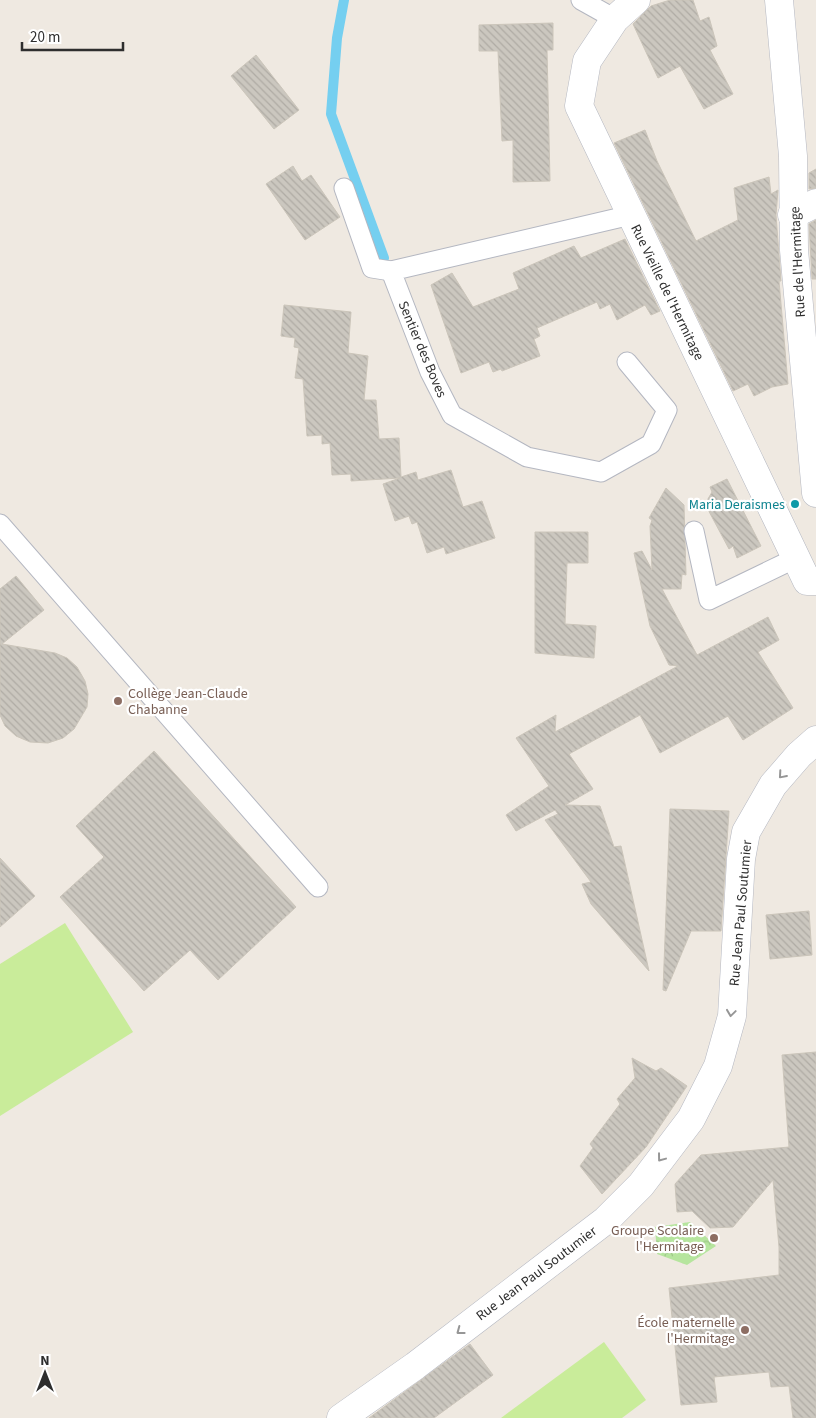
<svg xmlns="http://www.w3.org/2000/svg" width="816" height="1418" font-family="'Source Sans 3',sans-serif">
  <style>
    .park { fill: url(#park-crowns) }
    .pitch { fill: #c9ec9a }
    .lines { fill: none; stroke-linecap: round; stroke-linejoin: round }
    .stream { stroke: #75cff0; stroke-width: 10 }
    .building { fill: url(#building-back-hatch); stroke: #cbc5ba }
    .lane-casing { stroke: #b4b7c1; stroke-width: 21 }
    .street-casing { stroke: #b4b7c1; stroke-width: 29 }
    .secondary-casing { stroke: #b4b7c1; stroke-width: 29 }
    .lane { stroke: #fff; stroke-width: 19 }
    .street { stroke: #fff; stroke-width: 28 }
    .secondary { stroke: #fff; stroke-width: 28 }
    .oneway { stroke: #969696 }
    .culture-dot { fill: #0f9aa8; stroke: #fff; stroke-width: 2 }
    .education-dot { fill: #8d6e63; stroke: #fff; stroke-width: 2 }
    .labels { text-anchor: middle; stroke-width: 4.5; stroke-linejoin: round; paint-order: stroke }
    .street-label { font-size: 14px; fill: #2e2e2e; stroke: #fff }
    .culture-label { font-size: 14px; fill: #0d838f; stroke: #fff; text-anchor: end }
    .education-label { font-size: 14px; fill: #785e54; stroke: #fff; text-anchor: end }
  </style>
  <defs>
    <pattern id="park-crowns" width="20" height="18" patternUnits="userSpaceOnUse" patternTransform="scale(1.25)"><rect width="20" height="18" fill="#b6e59e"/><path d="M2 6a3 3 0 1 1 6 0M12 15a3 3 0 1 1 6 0" fill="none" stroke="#9dc588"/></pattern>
    <pattern id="building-back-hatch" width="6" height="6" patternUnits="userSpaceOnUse" patternTransform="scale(1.25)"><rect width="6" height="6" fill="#cbc7bf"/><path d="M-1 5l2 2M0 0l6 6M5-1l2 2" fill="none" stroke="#afaba4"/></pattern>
  </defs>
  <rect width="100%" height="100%" fill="#efe9e1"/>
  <path class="park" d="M690,1222L716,1246L687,1265L657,1254L655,1227Z"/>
  <g class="pitch">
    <path d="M65,923L133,1032L0,1116V964Z"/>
    <path d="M604,1342L646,1400L622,1418H501Z"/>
  </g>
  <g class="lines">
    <path class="stream" d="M344,0L337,38L331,114L384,258"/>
  </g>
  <g class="building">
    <path d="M670,0H693L700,21L709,17L717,46L710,50L733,94L704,109L680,66L658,78L633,24L651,6Z"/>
    <path d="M553,23V50H547L550,181L513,182V140L502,141L498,51H479V25Z"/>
    <path d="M256,55L299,110L274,129L231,76Z"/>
    <path d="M645,130L657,161L696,241L738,220L734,188L769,177L771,194L778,190L776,215L781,281H779L788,384L772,387L754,396L748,384L733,391L614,143Z"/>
    <path d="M293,166L302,181L311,175L340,217L305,240L266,184Z"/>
    <path d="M816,169V188L809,189V173Z"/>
    <path d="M816,220V279H812L809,224Z"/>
    <path d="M625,239L660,311L651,315L645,305L617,320L610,304L600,309L597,302L537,328L540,336L534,339L540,356L502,371L501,369L493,372L489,362L461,373L431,285L452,273L473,307L519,289L513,273L574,246L581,258Z"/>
    <path d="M284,305L351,312L348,353L368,356L364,400H376L379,439L399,438L401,477L416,472L418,480L451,470L463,507L482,501L495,538L446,554L444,547L427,553L417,522L412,524L409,516L395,521L383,484L400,478L351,481V474L332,475L330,443L322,444V435L307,436L303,379L295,378L299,348L294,347L295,338L281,336Z"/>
    <path d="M727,479L761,546L737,558L733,546L729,549L705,504L712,492L710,487Z"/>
    <path d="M666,488L684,505L686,575L682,574L681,589H662L697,655L768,617L779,640L758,652L793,708L743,740L728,716L660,753L640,715L569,754L593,789L565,805L600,806L614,847L621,846L649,971L591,904L582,884L591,882L545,820L558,814L555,810L516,831L506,815L549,786L516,738L556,715L555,732L678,666L669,665L650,626L634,553L642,551L652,570L650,526L652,520L649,518Z"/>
    <path d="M535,532H588V563H567L565,624L596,626L594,658L535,653Z"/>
    <path d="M16,576L44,610L2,644L55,653L67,658L77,667L85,681L88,694L87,707L74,729L63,738L48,743L30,742L16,736L5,726L0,715V589Z"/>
    <path d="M154,751L296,907L218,980L190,950L144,991L60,897L104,857L76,826Z"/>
    <path d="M670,809L729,811L721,931H691L666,991L663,990Z"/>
    <path d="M0,858L35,896L0,927Z"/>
    <path d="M809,911L812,955L770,959L766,915Z"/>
    <path d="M816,1052V1418H793L789,1386L771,1387L769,1372L714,1377L717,1402L681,1405L669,1288L779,1275V1247L773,1180L733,1227L710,1228L692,1211L677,1212L675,1184L701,1155L789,1147L782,1055Z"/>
    <path d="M632,1058L656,1071L661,1068L687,1086L646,1147L602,1194L580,1166L593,1148L590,1144L620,1104L617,1099L635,1078Z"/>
    <path d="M470,1344L493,1375L434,1418H369Z"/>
  </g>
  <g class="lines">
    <g class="lane-casing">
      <g id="lane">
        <path d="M581,0L615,19"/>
        <path d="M344,188L372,268L391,271"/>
        <path d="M627,362L667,410L651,444L601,472L527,457L452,415L430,372L391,271L631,215"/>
        <path d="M0,524L318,887"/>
        <path d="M694,531L709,600L796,558"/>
      </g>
    </g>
    <g class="street-casing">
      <g id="street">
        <path d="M636,0L615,19L587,61L579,106L807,581H816"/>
        <path d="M792,215L816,203"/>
        <path d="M341,1418L415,1366L606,1220L641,1185L691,1119L718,1066L732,1016L741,859L746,832L773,785L799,755L816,740"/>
      </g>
    </g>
    <g class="secondary-casing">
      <path id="secondary" d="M779,0L793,156L794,250L816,493"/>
    </g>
    <use href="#lane" class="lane"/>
    <use href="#street" class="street"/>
    <use href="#secondary" class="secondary"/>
  </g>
  <defs><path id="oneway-chevron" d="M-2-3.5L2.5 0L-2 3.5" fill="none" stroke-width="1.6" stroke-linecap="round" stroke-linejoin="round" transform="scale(1.25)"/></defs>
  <g class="oneway">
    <use href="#oneway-chevron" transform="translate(782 775) rotate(131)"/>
    <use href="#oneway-chevron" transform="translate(731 1013) rotate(98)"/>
    <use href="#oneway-chevron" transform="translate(661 1158) rotate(127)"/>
    <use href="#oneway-chevron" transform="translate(460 1331) rotate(143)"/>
  </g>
  <circle class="culture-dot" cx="795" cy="504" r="5"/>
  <g class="education-dot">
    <circle cx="118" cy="701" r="5"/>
    <circle cx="714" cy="1238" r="5"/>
    <circle cx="745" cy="1330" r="5"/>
  </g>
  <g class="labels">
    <g class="street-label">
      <text transform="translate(797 262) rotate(-93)" y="5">Rue de l'Hermitage</text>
      <text transform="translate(668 292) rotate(64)" y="5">Rue Vieille de l'Hermitage</text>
      <text transform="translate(423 349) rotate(67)" y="5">Sentier des Boves</text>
      <text transform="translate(740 913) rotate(-85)" y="5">Rue Jean Paul Soutumier</text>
      <text transform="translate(536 1273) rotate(-37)" y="5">Rue Jean Paul Soutumier</text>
    </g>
    <g class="culture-label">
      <text x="785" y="509">Maria Deraismes</text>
    </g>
    <g class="education-label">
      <text x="128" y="698" text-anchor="start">Collège Jean-Claude<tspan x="128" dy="16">Chabanne</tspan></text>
      <text x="704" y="1235">Groupe Scolaire<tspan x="704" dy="16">l'Hermitage</tspan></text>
      <text x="735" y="1327">École maternelle<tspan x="735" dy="16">l'Hermitage</tspan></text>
    </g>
  </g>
  <g transform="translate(45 1373)" stroke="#ffffff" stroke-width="4" paint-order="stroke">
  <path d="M0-4L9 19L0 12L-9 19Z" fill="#2e2e2e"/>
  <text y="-8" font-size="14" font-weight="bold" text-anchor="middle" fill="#2e2e2e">N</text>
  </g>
  <path d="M22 42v8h101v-8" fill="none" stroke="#2e2e2e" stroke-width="2.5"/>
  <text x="30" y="42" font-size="15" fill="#2e2e2e" stroke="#ffffff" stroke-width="4" paint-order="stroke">20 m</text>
</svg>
